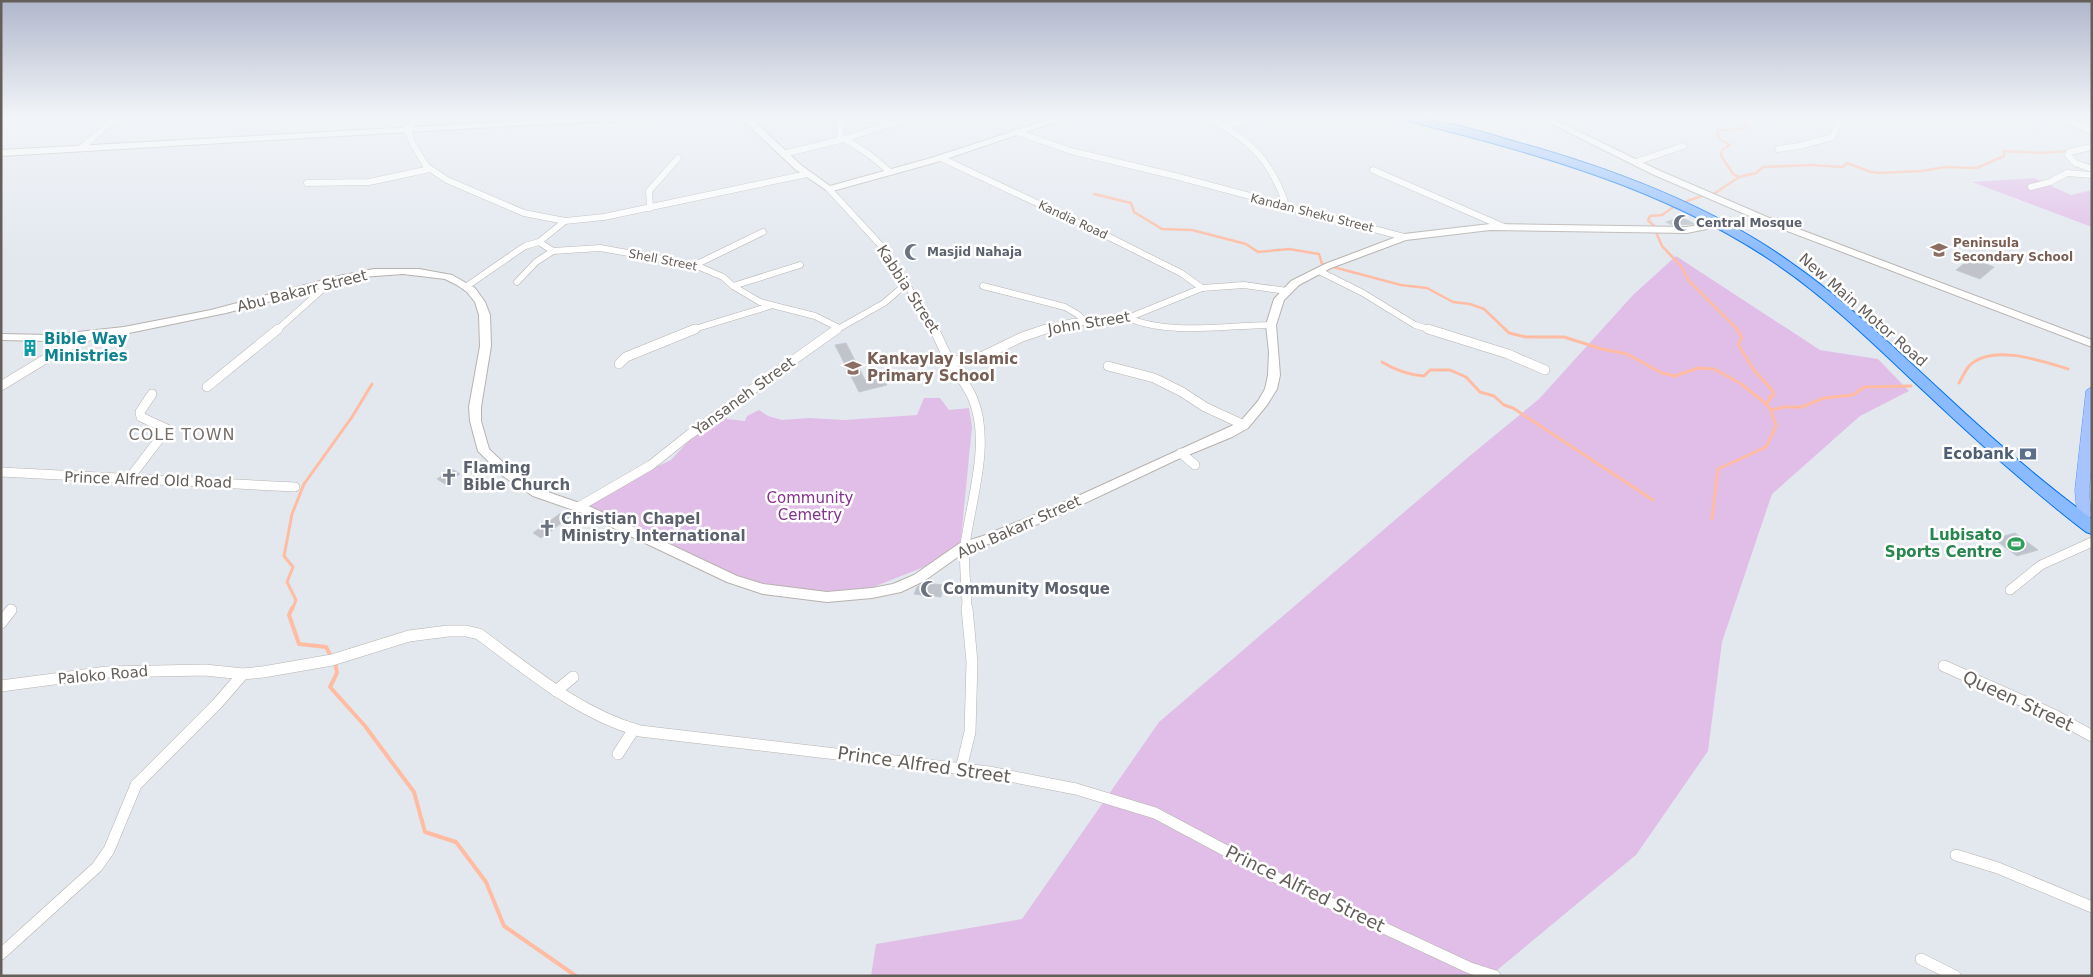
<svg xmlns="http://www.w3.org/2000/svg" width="2093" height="977" font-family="'DejaVu Sans',sans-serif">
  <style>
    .green { fill: #e1bee8 }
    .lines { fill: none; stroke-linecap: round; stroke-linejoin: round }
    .stream-far2 { stroke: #ffbca3; stroke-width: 2.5 }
    .stream-far1 { stroke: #ffbca3; stroke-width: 3 }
    .stream { stroke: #ffbca3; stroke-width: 4 }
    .building { fill: #c0c4ca; stroke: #c1cad4 }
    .street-far2-casing { stroke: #b7b3af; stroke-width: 7 }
    .street-far1-casing { stroke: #b7b3af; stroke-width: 10 }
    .street-casing { stroke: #b7b3af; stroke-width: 12 }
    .secondary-casing { stroke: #b7b2ae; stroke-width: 2 }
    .primary-casing { stroke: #539cf8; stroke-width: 1 }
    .highway-casing { stroke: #0072f2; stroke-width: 2 }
    .street-far2 { stroke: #fff; stroke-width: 6 }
    .street-far1 { stroke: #fff; stroke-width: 9 }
    .street { stroke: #fff; stroke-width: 11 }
    .secondary { fill: #fff; fill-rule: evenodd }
    .primary { fill: #a8c4ff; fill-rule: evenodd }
    .highway { fill: #8abaff; fill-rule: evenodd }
    .labels { text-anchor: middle; stroke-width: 5; stroke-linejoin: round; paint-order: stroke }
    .far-street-label { font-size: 12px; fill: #655f5b; stroke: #fff }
    .far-worship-label { font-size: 12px; font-weight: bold; fill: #5b616d; stroke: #fff; text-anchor: start }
    .far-education-label { font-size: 12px; font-weight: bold; fill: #785e54; stroke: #fff; text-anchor: start }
    .street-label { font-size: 15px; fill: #655f5b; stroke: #fff }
    .culture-label { font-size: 15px; font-weight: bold; fill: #0d838f; stroke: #fff; text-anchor: start }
    .education-label { font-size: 15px; font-weight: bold; fill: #785e54; stroke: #fff; text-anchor: start }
    .service-label { font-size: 15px; font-weight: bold; fill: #4e5e75; stroke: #fff; text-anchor: end }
    .worship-label { font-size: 15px; font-weight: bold; fill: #5b616d; stroke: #fff; text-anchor: start }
    .park-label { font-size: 15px; fill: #83328d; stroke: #fff }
    .leisure-label { font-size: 15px; font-weight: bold; fill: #27864d; stroke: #fff; text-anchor: end }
    .neighbourhood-label { font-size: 16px; letter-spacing: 1px; fill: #77706c; stroke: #fff }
    .near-street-label { font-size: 18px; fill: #655f5b; stroke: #fff }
  </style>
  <rect width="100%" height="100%" fill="#e3e8ef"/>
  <g class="green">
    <path d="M2034,178L2071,195L2092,190V227L1972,182Z"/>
    <path d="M1676,256L1820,350L1878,359L1909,391L1860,416L1772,494L1722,642L1708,751L1636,855L1490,976H871L876,944L1022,919L1159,722L1472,454L1539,399L1633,295Z"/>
    <path d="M924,398H940L949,410L969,408L972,427L960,548L937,562L868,589L807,597L768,593L586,506L617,490L643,473L671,460L695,434L724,411L727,419L745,421L747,416L759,410L768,416L782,420L809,418L844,420L917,415Z"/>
  </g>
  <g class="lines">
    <g class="stream-far2">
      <path d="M1739,177L1733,174L1721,156L1722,150L1730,145L1719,139L1717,131L1745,128L1747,124L1744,118"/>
      <path d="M1094,194L1131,203L1134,212L1162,229L1192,230L1246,244L1258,252L1289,249L1319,254L1322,264L1401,285L1427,288L1453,302L1470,304L1484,309L1506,330"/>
      <path d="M1712,195L1739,177L1756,173L1763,167L1811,165L1843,167L1847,163L1871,172L1880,173L1921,171L1945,167L1977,168L2004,156V151L2041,153L2069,151"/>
      <path d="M1687,201L1702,196"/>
      <path d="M1656,228L1648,220L1650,216L1662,215L1675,206"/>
      <path d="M1656,232L1662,246L1681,266L1688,280L1738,330"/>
    </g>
    <g class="stream-far1">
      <path d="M1505,329L1509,333L1526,337H1564L1602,349L1627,354L1662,373L1675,376L1698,368L1714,369L1740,383L1766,404"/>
      <path d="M1737,329L1742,338L1738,344L1753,369L1773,391L1774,395L1769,397L1770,399L1766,404L1771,410"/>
      <path d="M1382,362C1395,370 1408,375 1424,376L1430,370H1450L1466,377L1480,392L1494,396L1504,405L1513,408L1653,500"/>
      <path d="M1959,383C1962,378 1965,371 1969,366C1992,343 2042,361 2068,369"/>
      <path d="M1712,519L1718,469L1766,447L1776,426L1771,410L1784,407H1802L1824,398L1853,395L1864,387L1911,386"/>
      <path d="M292,610L296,600L287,582L293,567L284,556L292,514L304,484L352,417L372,384"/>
    </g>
    <g class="stream">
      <path d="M292,608L289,615L299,644L326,647L331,656"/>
      <path d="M335,661L337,673L330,687L365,726L414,792L425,832L456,842L486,882L504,926L576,976"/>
    </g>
  </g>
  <g class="building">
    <path d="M1681,217L1695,224L1672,225L1666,222Z"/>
    <path d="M1971,258L1994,267L1980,279L1956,270Z"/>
    <path d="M846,343L865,380L883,375L887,385L859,392L835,345Z"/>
    <path d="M452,469L460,474L445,484L437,479Z"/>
    <path d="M565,510L570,517L541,538L533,533Z"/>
    <path d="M2015,533L2038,550L2017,556L1994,539Z"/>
    <path d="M925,583L944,585L941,597L914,594L917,587Z"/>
  </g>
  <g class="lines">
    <g class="street-far2-casing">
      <g id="street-far2">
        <path d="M419,118L407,129L413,144L426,166L447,180L524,213L565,221L604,217L807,174"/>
        <path d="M841,118L840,136L870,155L890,172"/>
        <path d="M1207,118C1249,138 1271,160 1286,205"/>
        <path d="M2064,118L2092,132"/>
        <path d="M841,119H876L890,124"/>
        <path d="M750,122L768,118"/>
        <path d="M1226,126L1251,118"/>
        <path d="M1017,132L1071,151L1175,176L1404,237"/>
        <path d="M2092,147L2069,152L2068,155L2075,163L2092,169"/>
        <path d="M81,148L116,118"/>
        <path d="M1778,149L1799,146L1833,137L1840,118"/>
        <path d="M783,154L844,139L910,118"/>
        <path d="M941,158L1111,238L1181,273L1202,288"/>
        <path d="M1636,162L1683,146"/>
        <path d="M1373,170L1504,227"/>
        <path d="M307,183L369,182L430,169"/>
        <path d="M2031,187L2050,182L2067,173L2092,175"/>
        <path d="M829,189L885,250L935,330"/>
        <path d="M650,208L649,191L678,158"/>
        <path d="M565,221L539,242L553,251L600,248L695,265L723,277L733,286L760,302L815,316L839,328"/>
        <path d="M695,265L763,232"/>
        <path d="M1319,271L1363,293L1415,325L1432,330"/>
        <path d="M517,282L536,262L553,251"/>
        <path d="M467,286L525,246L539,242"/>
        <path d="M733,286L800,265"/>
        <path d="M983,286L1065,307L1077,314L1086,322"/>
        <path d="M1128,318C1171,336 1225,325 1271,325"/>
        <path d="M277,330L333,280"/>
        <path d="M691,330L770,306"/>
        <path d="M836,330L884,303L906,284"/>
        <path d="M1042,330L1073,322H1112L1128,318L1202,288L1244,285L1287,291"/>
      </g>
    </g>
    <g class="street-far1-casing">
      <g id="street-far1">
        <path d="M934,329C940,340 944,352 951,363C958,375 968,386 973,399C991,443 971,500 965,545C963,566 967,589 967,610"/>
        <path d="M1428,329L1508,354L1545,370"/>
        <path d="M950,362L983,356L1022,337L1046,329"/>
        <path d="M619,364L626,357L695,329"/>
        <path d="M1108,366L1154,378L1182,392L1205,407L1244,425"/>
        <path d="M1,386L60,350L91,335"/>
        <path d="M207,387L278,329"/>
        <path d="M1181,453L1195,465"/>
        <path d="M1,472L295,487"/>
        <path d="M128,480L167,429L141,417L140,412L152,394"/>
        <path d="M580,506L651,465L690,434L837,329"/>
        <path d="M2010,590L2041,565L2092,542"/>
      </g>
    </g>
    <g class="street-casing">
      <g id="street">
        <path d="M1,623L11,610"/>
        <path d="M1944,666L2054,715L2092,736"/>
        <path d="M1,686L107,672L205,670L243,674L263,672L332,660L409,636L448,631H466L479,634C529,671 579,714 640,731L989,772L1076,789L1155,813L1283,881L1470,968L1495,976"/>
        <path d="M556,691L573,677"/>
        <path d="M618,754L634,729"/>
        <path d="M961,769L970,732L972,662L967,608"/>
        <path d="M1956,855L1998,868L2092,907"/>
        <path d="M1,954L97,867L109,850L136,785L217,704L243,674"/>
        <path d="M1921,959L1955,976"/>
      </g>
    </g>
    <g class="secondary-casing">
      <g id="secondary">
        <path d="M667,118L663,120L561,123L1,156V150L561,119Z"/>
        <path d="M737,118L753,120L801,165L830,186L931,158L1054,118H1067L937,162L829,192L795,169L747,124Z"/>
        <path d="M1540,118H1551L1658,170L1767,217L2092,340V347L1761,221L1652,174Z"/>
        <path d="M1718,221L1721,222V226L1687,233L1490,230L1406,240L1331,268L1299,285L1284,300L1276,325L1280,375L1277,389L1267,405L1248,428L1232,437L1176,460L1064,513L992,543L969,549L924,581L901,592L872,598L827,602L763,594L727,582L582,513L533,496L503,476L478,451L470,421L469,407L480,346L479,315L475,302L467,292L457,285L445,279L403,274L361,277L226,313L124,334L50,341L1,340V334L50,335L124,327L211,310L339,276L374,269H419L452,275L475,288L485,302L490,315L491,346L481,407V421L489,449L511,470L542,490L591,507L737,576L763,584L827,592L872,588L893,584L914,575L960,543L983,536L1054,507L1240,422L1258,401L1265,389L1268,375L1269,352L1266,325L1274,299L1291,281L1325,264L1404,234L1490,224L1687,227Z"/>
      </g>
    </g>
    <g class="primary-casing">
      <path id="primary" d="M2092,387V460L2089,490L2091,516L2089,519L2077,523L2072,521L2070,518L2072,515L2077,513L2075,490L2086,391Z"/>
    </g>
    <g class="highway-casing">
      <path id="highway" d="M1403,118C1445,118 1493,136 1534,147C1624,173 1714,208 1790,262C1845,300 1893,347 1942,392C1990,437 2039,480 2092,519V534L2086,532C2030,489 1978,442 1926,393C1879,349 1832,302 1778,265C1666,188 1535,153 1404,120Z"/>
    </g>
    <use href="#street-far2" class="street-far2"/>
    <use href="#street-far1" class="street-far1"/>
    <use href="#street" class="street"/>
    <use href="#secondary" class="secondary"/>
    <use href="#primary" class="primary"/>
    <use href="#highway" class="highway"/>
  </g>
  <linearGradient id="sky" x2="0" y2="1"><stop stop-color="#b1b7cc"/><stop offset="0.46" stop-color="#f2f5f8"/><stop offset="1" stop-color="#f2f5f8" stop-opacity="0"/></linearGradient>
  <rect width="2093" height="255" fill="url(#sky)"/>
  <defs>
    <g id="mosque-bare" transform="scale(1.35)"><path d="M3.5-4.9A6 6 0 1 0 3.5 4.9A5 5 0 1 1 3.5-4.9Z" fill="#6b7280" stroke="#fff" stroke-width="2.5" paint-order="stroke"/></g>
    <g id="school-bare" transform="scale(1.35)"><path d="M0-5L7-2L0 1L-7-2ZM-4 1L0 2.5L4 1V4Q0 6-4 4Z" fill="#8d6e63" stroke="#fff" stroke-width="2.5" paint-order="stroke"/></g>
    <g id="building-bare" transform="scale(1.35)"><path d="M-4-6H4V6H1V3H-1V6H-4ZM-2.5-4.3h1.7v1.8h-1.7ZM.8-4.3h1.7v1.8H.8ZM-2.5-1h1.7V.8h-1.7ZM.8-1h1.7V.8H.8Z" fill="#0f9aa8" stroke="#fff" stroke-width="2.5" paint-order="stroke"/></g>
    <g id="bank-bare" transform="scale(1.35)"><path d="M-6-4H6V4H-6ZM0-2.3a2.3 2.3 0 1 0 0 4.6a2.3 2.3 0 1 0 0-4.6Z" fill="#5c6f8a" stroke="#fff" stroke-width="2.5" paint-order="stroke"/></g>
    <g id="church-bare" transform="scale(1.35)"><path d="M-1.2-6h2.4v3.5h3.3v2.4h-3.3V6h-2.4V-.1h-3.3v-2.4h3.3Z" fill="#6b7280" stroke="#fff" stroke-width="2.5" paint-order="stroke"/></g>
    <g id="stadium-bare" transform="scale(1.35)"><path d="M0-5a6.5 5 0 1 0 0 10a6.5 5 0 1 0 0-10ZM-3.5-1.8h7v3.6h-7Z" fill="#2e9e5b" stroke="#fff" stroke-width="2.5" paint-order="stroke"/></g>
  </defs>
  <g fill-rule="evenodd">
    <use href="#mosque-bare" x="1682" y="223"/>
    <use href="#school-bare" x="1939" y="250"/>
    <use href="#mosque-bare" x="913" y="252"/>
    <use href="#building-bare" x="30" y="348"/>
    <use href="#school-bare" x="853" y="368"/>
    <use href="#bank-bare" x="2028" y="454"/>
    <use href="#church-bare" x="449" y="477"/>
    <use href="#church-bare" x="547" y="528"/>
    <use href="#stadium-bare" x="2016" y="544"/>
    <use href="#mosque-bare" x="929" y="589"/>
  </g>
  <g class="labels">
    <g class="far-street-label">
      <text transform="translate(1312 213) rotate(14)" y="4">Kandan Sheku Street</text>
      <text transform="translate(1073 220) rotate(25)" y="4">Kandia Road</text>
      <text transform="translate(663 260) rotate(11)" y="4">Shell Street</text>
    </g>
    <g class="far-worship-label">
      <text x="1696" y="227">Central Mosque</text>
      <text x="927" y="256">Masjid Nahaja</text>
    </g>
    <g class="far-education-label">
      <text x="1953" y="247">Peninsula<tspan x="1953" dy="14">Secondary School</tspan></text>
    </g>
    <g class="street-label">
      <text transform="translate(908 289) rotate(57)" y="5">Kabbia Street</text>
      <text transform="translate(302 291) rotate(-14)" y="5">Abu Bakarr Street</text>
      <text transform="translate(1863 310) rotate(41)" y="5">New Main Motor Road</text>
      <text transform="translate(1089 323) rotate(-9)" y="5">John Street</text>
      <text transform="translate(744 396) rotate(-36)" y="5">Yansaneh Street</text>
      <text transform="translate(148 480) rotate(2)" y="5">Prince Alfred Old Road</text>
      <text transform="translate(1019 527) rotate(-24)" y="5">Abu Bakarr Street</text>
      <text transform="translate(103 675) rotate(-5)" y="5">Paloko Road</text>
    </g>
    <g class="culture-label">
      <text x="44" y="344">Bible Way<tspan x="44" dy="17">Ministries</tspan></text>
    </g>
    <g class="education-label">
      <text x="867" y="364">Kankaylay Islamic<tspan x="867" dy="17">Primary School</tspan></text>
    </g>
    <g class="service-label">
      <text x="2014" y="459">Ecobank</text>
    </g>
    <g class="worship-label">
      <text x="463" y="473">Flaming<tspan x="463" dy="17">Bible Church</tspan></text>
      <text x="561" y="524">Christian Chapel<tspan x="561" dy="17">Ministry International</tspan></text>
      <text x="943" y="594">Community Mosque</text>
    </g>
    <g class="park-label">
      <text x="810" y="503">Community<tspan x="810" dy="17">Cemetry</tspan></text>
    </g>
    <g class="leisure-label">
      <text x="2002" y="540">Lubisato<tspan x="2002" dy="17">Sports Centre</tspan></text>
    </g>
    <g class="neighbourhood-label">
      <text x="182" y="440">COLE TOWN</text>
    </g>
    <g class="near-street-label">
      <text transform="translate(2018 701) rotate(25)" y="6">Queen Street</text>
      <text transform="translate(924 765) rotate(8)" y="6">Prince Alfred Street</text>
      <text transform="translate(1305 889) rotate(26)" y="6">Prince Alfred Street</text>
    </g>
  </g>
  <rect width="2093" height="977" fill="none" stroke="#655f5b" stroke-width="5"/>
</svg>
